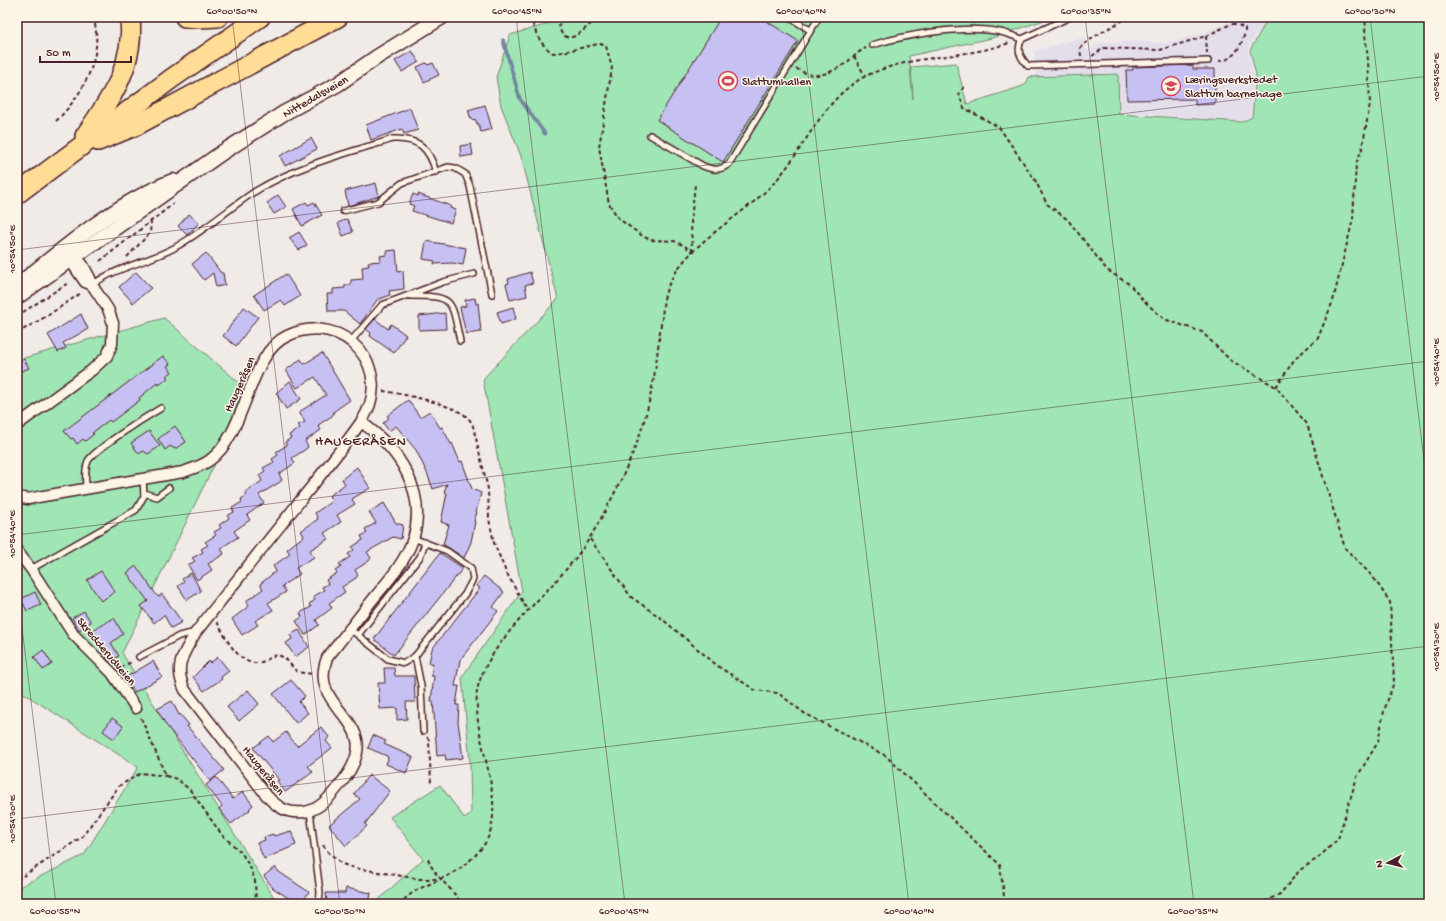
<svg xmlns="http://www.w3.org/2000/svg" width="1446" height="921" font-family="'Gochi Hand',sans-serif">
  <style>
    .built { fill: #e4deeb }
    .green { fill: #9fe6b4; stroke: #748270 }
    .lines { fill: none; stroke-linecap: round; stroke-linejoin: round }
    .stream { stroke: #7386a1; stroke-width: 3.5 }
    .building { fill: #c7c1f3; stroke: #4a1f2b }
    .lane-casing { stroke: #4a1f2b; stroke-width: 8 }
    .street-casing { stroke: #4a1f2b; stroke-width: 13 }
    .secondary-casing { stroke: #4a1f2b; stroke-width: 17 }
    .highway-casing { stroke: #4a1f2b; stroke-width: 22 }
    .path { stroke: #4a1f2b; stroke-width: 2; stroke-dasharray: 4 3; stroke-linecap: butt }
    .lane { stroke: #fcf5e5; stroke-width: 5 }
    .street { stroke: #fcf5e5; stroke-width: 10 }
    .secondary { stroke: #fcf5e5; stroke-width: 14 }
    .highway { stroke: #ffdd96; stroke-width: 19 }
    .ticks { fill: none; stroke: #4a1f2b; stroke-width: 1; stroke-opacity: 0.45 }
    .labels { text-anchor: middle; stroke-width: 3; stroke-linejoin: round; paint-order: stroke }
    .poi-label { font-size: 12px; fill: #4a1f2b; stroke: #fcf5e5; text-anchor: start }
    .street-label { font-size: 12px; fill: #4a1f2b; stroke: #fcf5e5 }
    .quarter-label { font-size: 14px; letter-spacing: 1px; fill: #4a1f2b; stroke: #fcf5e5 }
    .neatline { fill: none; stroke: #4a1f2b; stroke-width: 1.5 }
    .ticks-label { font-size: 10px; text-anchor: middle; fill: #4a1f2b }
  </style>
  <rect width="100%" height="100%" fill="#f1ebe8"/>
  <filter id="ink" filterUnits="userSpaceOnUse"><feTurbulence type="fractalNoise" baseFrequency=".025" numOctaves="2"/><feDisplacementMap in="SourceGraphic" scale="8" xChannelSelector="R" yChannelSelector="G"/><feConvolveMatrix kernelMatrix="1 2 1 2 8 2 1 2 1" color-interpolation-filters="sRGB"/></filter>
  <g filter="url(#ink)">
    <path class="built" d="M1240,17L1257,19L1270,28L1256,35L1248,48L1254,76L1250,117L1240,121L1121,112L1118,73L1036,76L1034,51L1084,37L1085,50H1091L1098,43L1141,41L1165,43L1199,35Z"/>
    <g class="green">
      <path d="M565,17H1053L992,38L909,56L913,99L911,67L956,63L967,104L1023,86L1026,84L1029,77L1118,74L1119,114L1242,122L1252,117L1256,75L1250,50L1269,17H1429V896L1419,904H374L423,859L390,817L440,785L465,819L471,813L470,762L462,677L522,591L483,379L558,299L521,156L501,106L496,77L510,35L562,20Z"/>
      <path d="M164,318L250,392L122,653L278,904H17V888L84,855L138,767L17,689V360Z"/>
    </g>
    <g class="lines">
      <path class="stream" d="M503,40L520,99L545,134"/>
    </g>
    <g class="building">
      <path d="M721,17H760L798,41L723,162L657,120Z"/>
      <path d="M412,51L419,62L402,72L395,61Z"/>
      <path d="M426,63L428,65L433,63L439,75L424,82L417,67Z"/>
      <path d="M1193,65V69H1215V104L1195,105V99L1127,100L1126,70H1133V67Z"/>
      <path d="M485,105L492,129L481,132L478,123L477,124L476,120L471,119L468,110Z"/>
      <path d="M410,108L418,130L404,134L402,129L371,140L366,125Z"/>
      <path d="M311,138L317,149L285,166L280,156Z"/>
      <path d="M471,144L473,155L461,157L460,146Z"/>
      <path d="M376,183L379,196L348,206L345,191Z"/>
      <path d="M413,194L418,196V194L451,206L450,208L456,210L451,223L412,211L414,206L409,204Z"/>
      <path d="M278,195L286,207L274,214L267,203Z"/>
      <path d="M306,202L308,205L314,202L322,215L302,226L293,209Z"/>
      <path d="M189,214L199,223L187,235L178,226Z"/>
      <path d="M347,219L353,232L343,236L338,223Z"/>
      <path d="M299,232L307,245L299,250L289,238Z"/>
      <path d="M426,241L466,248L463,265L452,263L434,264L435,261L423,259Z"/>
      <path d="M396,250L398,272L403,271L404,289L389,291L390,295L377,300L360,324L344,311H328L327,294H333V289L345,288V285H351V280L363,279L362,267L369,266L368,262L381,261L380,256L387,255V251Z"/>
      <path d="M206,253L221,273H223L225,285L216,287L213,273L204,280L192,264Z"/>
      <path d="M136,272L151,288L133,303L119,287Z"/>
      <path d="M530,272L533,283L525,285L527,296L510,300L506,284L509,283L508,279Z"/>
      <path d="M286,274L300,296L285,306L281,300L264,310L254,295Z"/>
      <path d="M475,298L476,304L478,303L481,332L466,334L460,307L466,306L465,300Z"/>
      <path d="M244,307L258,317L236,346L223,336Z"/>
      <path d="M513,307L516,319L501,324L497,312Z"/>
      <path d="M445,313L446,329L419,330V316Z"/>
      <path d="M81,314L88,329L63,343L66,348L58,352L48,335Z"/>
      <path d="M375,319L388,329L391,324L406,335L394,353L370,336L371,333L366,329Z"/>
      <path d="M322,353L350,400L333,412L334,413L332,416L318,425L321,430L305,441L308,447L306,449L292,458L295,463L279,474L282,480L280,482L259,495L264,503L247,515L250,520L234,531L238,537L221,548L224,554L208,564L212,570L197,580L188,565L195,561L192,558L203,552L201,549L208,545L205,542L216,535L214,532L221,528L219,525L229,518L227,516L234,512L232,508L242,502L241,499L247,495L245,492L262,481L259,475L265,471L263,468L274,462L272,459L278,455L276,452L287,445L285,442L291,438L289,435L300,428L298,425L305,422L299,412L326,395L315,377L297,388L286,370L301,359L304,364Z"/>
      <path d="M163,356L170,364L167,366L172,372L166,376L168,378L159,385L157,383L139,398L140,400L111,422L109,420L92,433L94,434L85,441L83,439L77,444L73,438L71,439L64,431Z"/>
      <path d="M24,359L29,368L17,373V362Z"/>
      <path d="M290,381L301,399L286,409L276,393Z"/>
      <path d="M408,400L420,417L430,411L440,428L442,427L451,444L452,443L460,462L462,461L472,489L481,493L476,512H477L474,521L475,522L471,542L464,558L443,544L449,525L441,522L447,493L444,492L447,484L433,489L427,473L416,450L396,426L389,431L383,423L389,418L387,416Z"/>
      <path d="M175,426L186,442L175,449L170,446L165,450L158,439Z"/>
      <path d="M149,431L160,446L148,454L143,451L139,454L131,443Z"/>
      <path d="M357,467L370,488L352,499L355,504L337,515L341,522L324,533L328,539L310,550L314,557L296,568L300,574L282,586L286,592L268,603L273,610L255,621L258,625L242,635L232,619L249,606L246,601L263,589L260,584L276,571L273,566L290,554L287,549L304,536L301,531L318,519L315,513L332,501L329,496L345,484L342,479Z"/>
      <path d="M384,503L396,523L403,525L401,539L393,537L367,552L371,558L369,561L355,570L358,575L356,578L342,587L345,592L329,603L332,608L316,620L319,625L305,635L296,621L302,617L300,613L311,607L309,604L315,600L313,597L324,590L322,587L328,584L326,580L337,573L335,571L341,567L339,564L350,557L348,554L354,550L352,547L363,540L361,536L367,533L365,529L376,523L369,512Z"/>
      <path d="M440,553L463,568L394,655L374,639Z"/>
      <path d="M136,566L158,597L162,594L182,622L171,628L164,615L154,623L141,606L148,601L127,573Z"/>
      <path d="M101,571L115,592L101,601L87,580Z"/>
      <path d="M191,573L201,591L187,600L178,586L184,582L182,579Z"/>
      <path d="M484,576L504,592L493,607L498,611L460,660L455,686H459L456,705H459L458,722L463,758L446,760L445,755L437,756L433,701H431L434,676H431L433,663H429L432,649L480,588L476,586Z"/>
      <path d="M35,592L41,605L27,611L21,599Z"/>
      <path d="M84,611L91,622L79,630L72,618Z"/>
      <path d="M114,618L123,634L111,643L119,656L109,661L91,631Z"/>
      <path d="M299,630L309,647L295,657L286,643L292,639L290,635Z"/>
      <path d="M43,650L52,664L43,670L34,657Z"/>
      <path d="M218,657L229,671L221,677L222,679L204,691L193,677L209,661L210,663Z"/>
      <path d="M153,661L162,677L135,692L125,678Z"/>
      <path d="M384,668H394L395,676H414L415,702H406L407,719L397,720V708L380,709L378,683H385Z"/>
      <path d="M291,680L305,696L299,702L308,713L296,723L273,694Z"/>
      <path d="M248,690L259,704L239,721L227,707Z"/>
      <path d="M172,701L179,715L180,714L189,725L187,726L224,770L210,781L166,725L157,709Z"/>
      <path d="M112,718L123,726L114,739L103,731Z"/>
      <path d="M321,727L329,737L326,741L332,748L308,766L313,772L285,792L277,781L279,780L253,748L269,736L273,742L286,732L297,746Z"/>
      <path d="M373,735L386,741L384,744L413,757L406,773L386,764L388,759L387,756L368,748Z"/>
      <path d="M369,775L390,791L365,824L367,826L346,846L329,825L360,799L354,794Z"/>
      <path d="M216,777L233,799L243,792L253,805L249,809L250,810L231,824L219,809L222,806L206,785Z"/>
      <path d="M291,831L296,845L264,859L257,843L265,840L264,837L273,834L274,836Z"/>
      <path d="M275,867L279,872L309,892L301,904L292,897L290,899L273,888L264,876Z"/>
      <path d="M346,888L371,893L369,904H327L326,893H345Z"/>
    </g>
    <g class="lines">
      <g class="lane-casing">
        <g id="lane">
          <path d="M789,17L810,30"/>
          <path d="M1070,17L1022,39C1016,50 1020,57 1028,66L1208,61"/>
          <path d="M872,45C905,35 961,25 995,31C1004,32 1013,36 1022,39"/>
          <path d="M650,135L703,166C713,170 720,171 729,164L819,17"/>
          <path d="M343,211L378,202L402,183L448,167L455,168L465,174L470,186L492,294"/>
          <path d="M92,285C116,267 148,262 174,248C203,232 227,210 254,192C296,166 346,153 393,139C419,138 429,148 436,172"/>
          <path d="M410,296C455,296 451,299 460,341"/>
          <path d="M351,341L382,305L443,282L474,274"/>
          <path d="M86,489C86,480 84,470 88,461C95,449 146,417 161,408"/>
          <path d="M144,493L157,497L169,488"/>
          <path d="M31,569L136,510L144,496L143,479"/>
          <path d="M350,629L388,659L404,663L415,656L465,594L473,579L471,568L447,551L413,538"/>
          <path d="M358,635L420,557L425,543"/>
          <path d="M415,656L421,686L423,731"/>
          <path d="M139,657L179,636L196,632"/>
          <path d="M310,811L320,892L319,904"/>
        </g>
      </g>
      <g class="street-casing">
        <g id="street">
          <path d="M67,256L85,282L92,285"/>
          <path d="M17,425L92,370L107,356L112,344L113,323L108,309L92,285L90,278L83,265L71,251"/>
          <path d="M17,497L28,499L38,497L183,472C192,469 202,466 210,460C247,433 248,354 287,336C344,309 397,370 361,422C342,449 321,475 300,501C265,544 231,588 196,632C184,653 173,666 185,690L267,796C278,808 288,814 304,812C319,810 329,798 338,787C396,719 305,715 327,658C343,638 358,618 374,598C389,580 405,562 413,539C428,491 398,448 361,422"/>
          <path d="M17,551L31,569L73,634L112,673L136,708"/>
        </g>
      </g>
      <g class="secondary-casing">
        <g id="secondary">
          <path d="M17,286C65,247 115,204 173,181"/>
          <path d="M17,297L223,152L284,113L338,84L377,57L442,17"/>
        </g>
      </g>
      <g class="highway-casing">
        <g id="highway">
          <path d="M185,17L200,18L218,17"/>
          <path d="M85,136C111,98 135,66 130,17"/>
          <path d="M98,141L137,125L338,17"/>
          <path d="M17,194L171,79L260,17"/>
        </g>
      </g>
      <g class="path">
        <path d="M531,17C535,32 539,44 553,53L563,52L598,44H602L606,46L612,68L599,147L609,204L619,219L644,237L652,240L674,241L685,246L692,252"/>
        <path d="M562,17C555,26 562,42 575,36C583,32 591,23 598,17"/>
        <path d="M1206,36L1207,53"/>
        <path d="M854,56L865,76"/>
        <path d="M1081,56L1080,48C1094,35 1113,26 1129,17"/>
        <path d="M1092,56L1104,48L1160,50L1206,36L1231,24H1236L1245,28C1246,37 1237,54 1229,58C1225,61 1221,61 1216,61"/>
        <path d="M796,68C813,80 827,75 843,65C851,60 857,52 866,48"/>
        <path d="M964,87L959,94L964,108L999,127L1035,180L1047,204L1068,220L1107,270L1129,284L1143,300L1164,319L1202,332L1230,360L1276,387L1307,424L1345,548L1373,577L1390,602L1394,682L1384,711L1378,742L1357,777L1338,839L1318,858L1300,870L1280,894L1260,904"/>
        <path d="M56,121C83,95 105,55 93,17"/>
        <path d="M692,252L691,220L695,185"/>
        <path d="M127,257L150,233L151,222"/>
        <path d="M100,261L173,204"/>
        <path d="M17,316L68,283"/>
        <path d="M17,333L47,316L81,293"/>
        <path d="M1276,387L1294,360L1318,338L1333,301L1353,219L1356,164L1362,149L1370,104L1368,60L1365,34L1366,17"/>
        <path d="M383,391C402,394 455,404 468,418C470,420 472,423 473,426L488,489L489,519L494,543L506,572L528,611"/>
        <path d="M590,539L631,597L661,618L719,667L755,690L778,693L804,713L886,756L1000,865L1005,904"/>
        <path d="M217,622C225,636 238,665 258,663C265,662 271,656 278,655L285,658L297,672L313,674"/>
        <path d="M121,668L133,661"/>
        <path d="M141,718L166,776L177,779L190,790L222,835L241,852L251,869L255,881L256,904"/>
        <path d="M427,737L429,740L431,783"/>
        <path d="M323,845L328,852L342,864L355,868L420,879H439"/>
        <path d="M428,859C436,880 451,885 461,904"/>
        <path d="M17,880L82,837L119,786L141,773L166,776"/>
        <path d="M398,904C404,900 410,894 417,890C432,882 450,877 463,866C473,858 485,847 489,835C503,797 478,748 477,709C477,703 476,697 477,691C486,645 540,601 569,566C581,552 590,538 599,522C622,481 644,435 652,387C657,365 658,341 662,318C663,309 663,298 667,289C684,245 736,221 769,188C804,154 821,97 868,75C913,54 963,59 1009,43"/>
      </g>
      <use href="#lane" class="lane"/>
      <use href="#street" class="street"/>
      <use href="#secondary" class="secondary"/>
      <use href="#highway" class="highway"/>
    </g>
  </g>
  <path class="ticks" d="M232,17L340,904M516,17L625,904M801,17L909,904M1085,17L1194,904M1370,17L1429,501M17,250L1429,76M17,535L1429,361M17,587L56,904M17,819L1429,646"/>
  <defs>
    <g id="stadium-ring" transform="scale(1)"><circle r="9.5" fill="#fcf5e5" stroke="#d1495b" stroke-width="1.5"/><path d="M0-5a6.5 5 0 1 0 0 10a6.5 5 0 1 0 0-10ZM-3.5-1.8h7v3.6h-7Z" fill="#d1495b"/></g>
    <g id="school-ring" transform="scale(1)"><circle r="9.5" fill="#fcf5e5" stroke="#d1495b" stroke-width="1.5"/><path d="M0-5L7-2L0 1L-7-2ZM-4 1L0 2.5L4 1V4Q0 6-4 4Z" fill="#d1495b"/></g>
  </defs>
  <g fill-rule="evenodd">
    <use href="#stadium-ring" x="728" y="81"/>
    <use href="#school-ring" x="1171" y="86"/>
  </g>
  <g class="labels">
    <g class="poi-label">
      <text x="1185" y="83">Læringsverkstedet<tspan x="1185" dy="14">Slattum barnehage</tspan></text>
      <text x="742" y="85">Slattumhallen</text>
    </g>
    <g class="street-label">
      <text transform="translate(315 96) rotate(-30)" y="4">Nittedalsveien</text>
      <text transform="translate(239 384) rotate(-66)" y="4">Haugeråsen</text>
      <text transform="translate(107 651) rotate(50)" y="4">Skredderudveien</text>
      <text transform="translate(264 770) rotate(51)" y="4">Haugeråsen</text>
    </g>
    <g class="quarter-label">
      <text x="361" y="445">HAUGERÅSEN</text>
    </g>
  </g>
  <rect width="1446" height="921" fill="none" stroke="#fcf5e5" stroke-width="44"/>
  <g transform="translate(1388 863) rotate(263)" stroke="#fcf5e5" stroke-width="3" paint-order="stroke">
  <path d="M0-3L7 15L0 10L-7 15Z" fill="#4a1f2b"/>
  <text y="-6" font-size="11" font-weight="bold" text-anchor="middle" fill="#4a1f2b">N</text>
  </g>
  <path d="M40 56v6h91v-6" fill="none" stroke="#4a1f2b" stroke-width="2"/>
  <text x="46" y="56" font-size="12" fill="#4a1f2b" stroke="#fcf5e5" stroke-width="3" paint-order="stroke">50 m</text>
  <rect x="22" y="22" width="1402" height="877" class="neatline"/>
  <g class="ticks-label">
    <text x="232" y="14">60°00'50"N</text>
    <text x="517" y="14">60°00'45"N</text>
    <text x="801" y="14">60°00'40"N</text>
    <text x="1086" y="14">60°00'35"N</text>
    <text x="1370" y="14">60°00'30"N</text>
    <text transform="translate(1435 77) rotate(-90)" y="4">10°54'50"E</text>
    <text transform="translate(11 249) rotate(-90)" y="4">10°54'50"E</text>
    <text transform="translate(1435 362) rotate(-90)" y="4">10°54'40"E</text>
    <text transform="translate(11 534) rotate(-90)" y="4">10°54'40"E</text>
    <text transform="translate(1435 647) rotate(-90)" y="4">10°54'30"E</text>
    <text transform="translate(11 819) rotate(-90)" y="4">10°54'30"E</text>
    <text x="55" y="914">60°00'55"N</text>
    <text x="340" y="914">60°00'50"N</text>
    <text x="624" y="914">60°00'45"N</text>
    <text x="909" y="914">60°00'40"N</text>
    <text x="1193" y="914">60°00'35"N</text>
  </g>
</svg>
